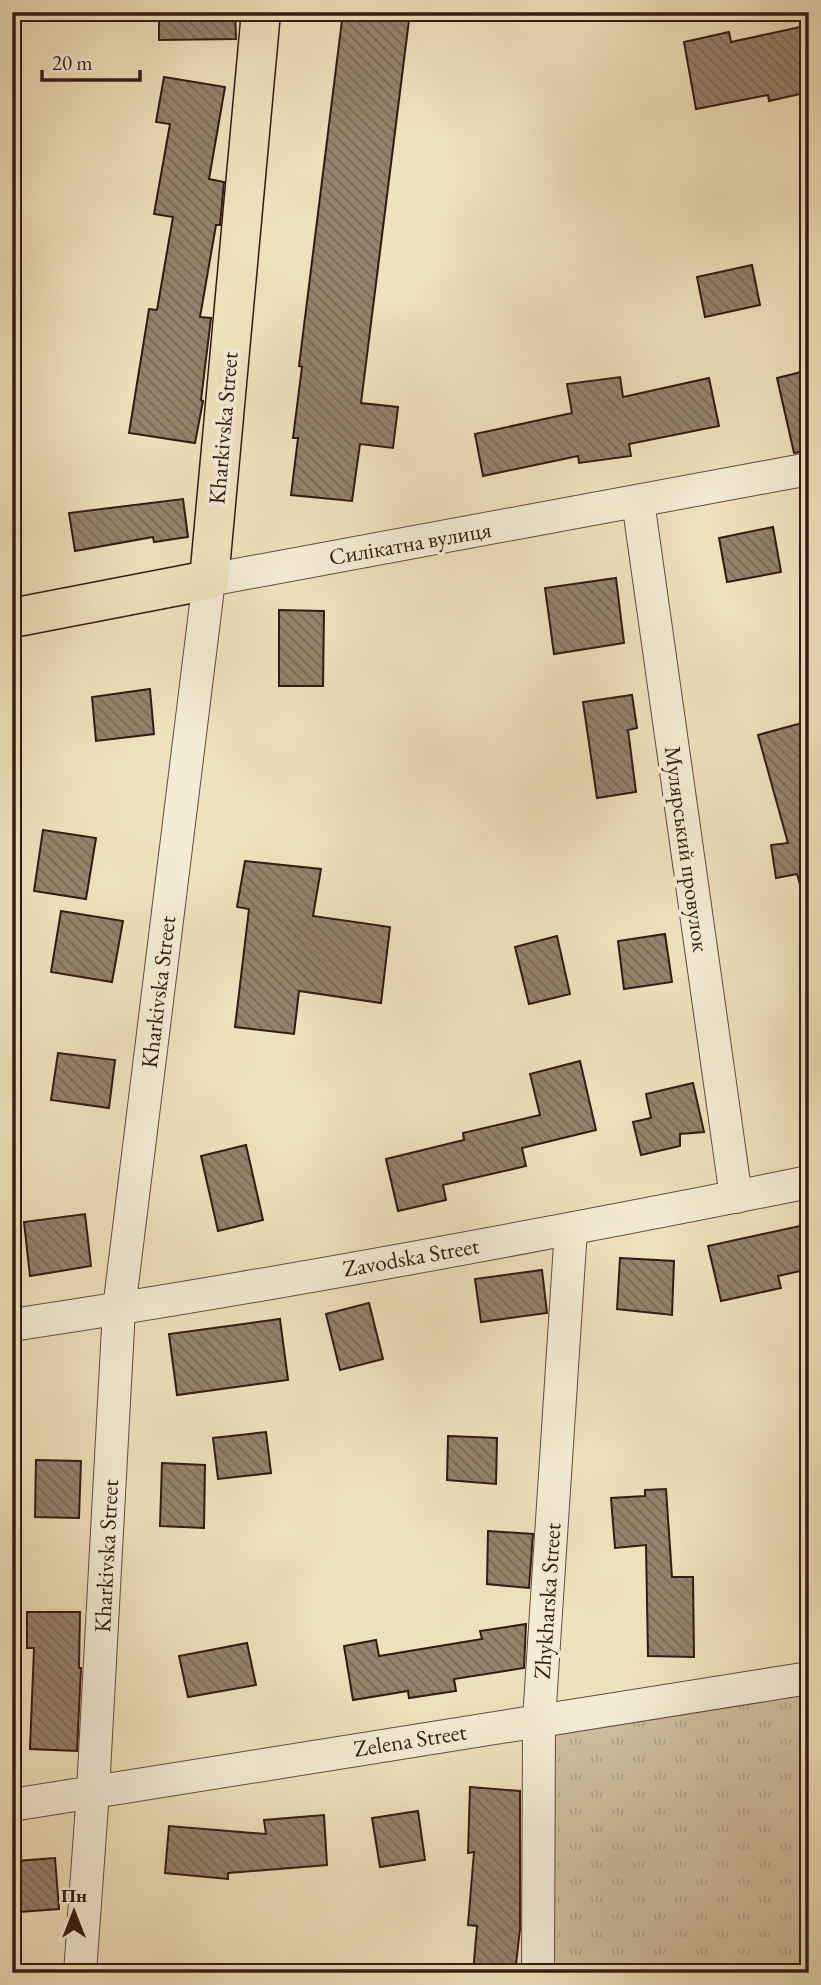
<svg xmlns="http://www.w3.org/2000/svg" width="821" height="1985" font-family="'EB Garamond',serif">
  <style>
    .grass { fill: url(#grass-tufts); stroke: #806d59; stroke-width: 2 }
    .building { fill: url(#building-back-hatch); stroke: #331b12; stroke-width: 2 }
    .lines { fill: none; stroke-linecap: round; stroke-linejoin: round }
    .minor-casing { stroke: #624c3d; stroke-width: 34 }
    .primary-casing { stroke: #331b12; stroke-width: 41 }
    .minor { stroke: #f4ecd4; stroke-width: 32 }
    .primary { stroke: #eee1bd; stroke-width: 38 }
    .labels { text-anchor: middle; stroke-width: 7; stroke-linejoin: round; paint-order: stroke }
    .street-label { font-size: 23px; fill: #331b12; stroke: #f4ecd4 }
  </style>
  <defs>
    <pattern id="grass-tufts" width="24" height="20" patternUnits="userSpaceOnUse" patternTransform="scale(1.75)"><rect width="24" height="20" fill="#cebfa0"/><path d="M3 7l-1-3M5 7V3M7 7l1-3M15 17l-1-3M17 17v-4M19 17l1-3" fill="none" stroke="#b1a489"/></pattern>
    <pattern id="building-back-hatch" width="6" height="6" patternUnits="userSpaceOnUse" patternTransform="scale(1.75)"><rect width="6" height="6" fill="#94826b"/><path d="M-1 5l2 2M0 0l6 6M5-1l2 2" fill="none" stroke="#796a57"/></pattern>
  </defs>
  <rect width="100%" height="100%" fill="#eee1bd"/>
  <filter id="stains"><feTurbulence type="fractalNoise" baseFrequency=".00286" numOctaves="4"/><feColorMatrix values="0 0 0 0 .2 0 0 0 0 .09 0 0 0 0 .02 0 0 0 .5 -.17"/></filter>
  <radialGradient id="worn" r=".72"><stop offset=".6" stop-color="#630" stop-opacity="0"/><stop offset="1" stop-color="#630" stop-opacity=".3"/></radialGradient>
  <path class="grass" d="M809,1678V1973H538L539,1720Z"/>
  <g class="building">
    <path d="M159,12H235L236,39L159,40Z"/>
    <path d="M343,12H410L361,403L398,407L393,448L360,444L352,501L291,495L298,438H293L302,367L299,366Z"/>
    <path d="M805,26L809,49V92L769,101L768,95L696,109L684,42L729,32L731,42Z"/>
    <path d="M164,77L225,87L209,179L224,182L220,225H216L200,317L211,318L201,400L203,401L195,443L129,433L149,309L157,310L173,217L154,214L170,124L156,122Z"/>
    <path d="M752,265L760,305L705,317L697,277Z"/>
    <path d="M809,370V451L794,453L777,378Z"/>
    <path d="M620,377L623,397L709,378L719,426L629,444L631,456L579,463L578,456L483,476L475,434L572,413L567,384Z"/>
    <path d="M183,499L188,537L154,542L153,537L75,551L69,513Z"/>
    <path d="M773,527L781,572L727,582L719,538Z"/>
    <path d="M616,578L624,643L554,654L545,588Z"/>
    <path d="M279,610L324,611L323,686H279Z"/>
    <path d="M150,689L154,734L96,741L92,697Z"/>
    <path d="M632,695L637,728L628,730L636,792L597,798L583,702Z"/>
    <path d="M809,721V887L801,888L797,874L776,878L771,845L788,843L758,735Z"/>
    <path d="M43,830L96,838L86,899L34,891Z"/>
    <path d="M245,861L321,869L313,916L390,927L381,1003L299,991L294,1034L235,1027L249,909L237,907Z"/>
    <path d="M61,911L123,921L112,982L51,972Z"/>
    <path d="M665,934L672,982L624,989L618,941Z"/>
    <path d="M557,936L570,994L529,1004L515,947Z"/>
    <path d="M58,1053L115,1060L109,1108L51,1100Z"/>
    <path d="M580,1061L596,1130L522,1148L526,1166L443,1185L446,1200L398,1211L386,1159L464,1140L463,1133L540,1115L530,1074Z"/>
    <path d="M693,1083L704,1132L680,1134V1146L641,1155L633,1122L651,1118L646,1094Z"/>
    <path d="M246,1145L263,1220L218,1231L201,1156Z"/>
    <path d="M85,1214L91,1266L30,1276L24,1222Z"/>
    <path d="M809,1224V1269L778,1276L781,1288L721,1301L708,1246Z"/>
    <path d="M620,1258L674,1261L672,1315L617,1309Z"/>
    <path d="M542,1270L547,1313L481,1322L475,1279Z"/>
    <path d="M369,1303L383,1359L340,1370L326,1314Z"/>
    <path d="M280,1319L288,1380L177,1395L169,1334Z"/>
    <path d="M266,1432L271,1473L218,1479L213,1438Z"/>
    <path d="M448,1436L497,1438L496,1484L447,1480Z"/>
    <path d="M36,1460L81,1461L79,1518L35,1517Z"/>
    <path d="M162,1463L205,1465L204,1528L160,1526Z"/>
    <path d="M666,1489L672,1577H693L694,1657L648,1656L646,1545L615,1548L611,1498L645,1496V1490Z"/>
    <path d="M488,1531L533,1534L529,1588L487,1584Z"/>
    <path d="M27,1612H80L79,1668H81L77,1751L30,1749L34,1648H27Z"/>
    <path d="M526,1624L524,1668L454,1679L456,1691L409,1698L408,1691L353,1700L344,1646L376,1640L379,1656L482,1639L480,1631Z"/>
    <path d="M247,1643L256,1685L188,1697L179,1656Z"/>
    <path d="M470,1787L520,1791V1929L515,1973H473L477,1926L468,1925L474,1852L468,1853Z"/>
    <path d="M418,1811L425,1860L380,1867L372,1818Z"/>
    <path d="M324,1815L327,1865L228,1873V1879L165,1873L169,1826L266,1834L264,1820Z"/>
    <path d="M55,1858L59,1909L20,1912L16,1861Z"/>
  </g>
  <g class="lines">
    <g class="minor-casing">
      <g id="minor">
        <path d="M638,501L736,1197"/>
        <path d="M12,1325C279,1285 544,1235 809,1182"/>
        <path d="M12,1805L809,1678"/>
        <path d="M80,1973L93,1791L119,1309L209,580L809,469"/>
        <path d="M538,1973L539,1720L571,1229"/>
      </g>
    </g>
    <g class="primary-casing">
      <path id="primary" d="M12,618L209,580L261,12"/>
    </g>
    <use href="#minor" class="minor"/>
    <use href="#primary" class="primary"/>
  </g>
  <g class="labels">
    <g class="street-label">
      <text transform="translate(223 428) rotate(-85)" y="8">Kharkivska Street</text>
      <text transform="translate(410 543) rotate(-10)" y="8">Силікатна вулиця</text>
      <text transform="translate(687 849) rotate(82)" y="8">Мулярський провулок</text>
      <text transform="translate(158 992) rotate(-83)" y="8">Kharkivska Street</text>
      <text transform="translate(411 1257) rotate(-10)" y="8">Zavodska Street</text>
      <text transform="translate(106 1556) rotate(-87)" y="8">Kharkivska Street</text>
      <text transform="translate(547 1601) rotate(-86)" y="8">Zhykharska Street</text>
      <text transform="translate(410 1740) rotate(-9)" y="8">Zelena Street</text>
    </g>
  </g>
  <rect width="821" height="1985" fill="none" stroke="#eee1bd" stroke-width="42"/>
  <rect x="14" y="14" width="793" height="1957" fill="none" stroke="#331b12" stroke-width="3.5"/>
  <rect x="21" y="21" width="779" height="1943" fill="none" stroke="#331b12" stroke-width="2"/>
  <g transform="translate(74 1912)" stroke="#f4ecd4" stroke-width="5" paint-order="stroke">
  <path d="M0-5L12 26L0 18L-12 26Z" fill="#331b12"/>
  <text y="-10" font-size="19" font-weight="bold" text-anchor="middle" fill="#331b12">Пн</text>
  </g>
  <path d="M42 70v10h98v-10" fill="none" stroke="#331b12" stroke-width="3.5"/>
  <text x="52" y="70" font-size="21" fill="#331b12" stroke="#f4ecd4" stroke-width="5" paint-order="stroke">20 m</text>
  <rect width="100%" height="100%" filter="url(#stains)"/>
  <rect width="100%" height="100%" fill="url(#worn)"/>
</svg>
